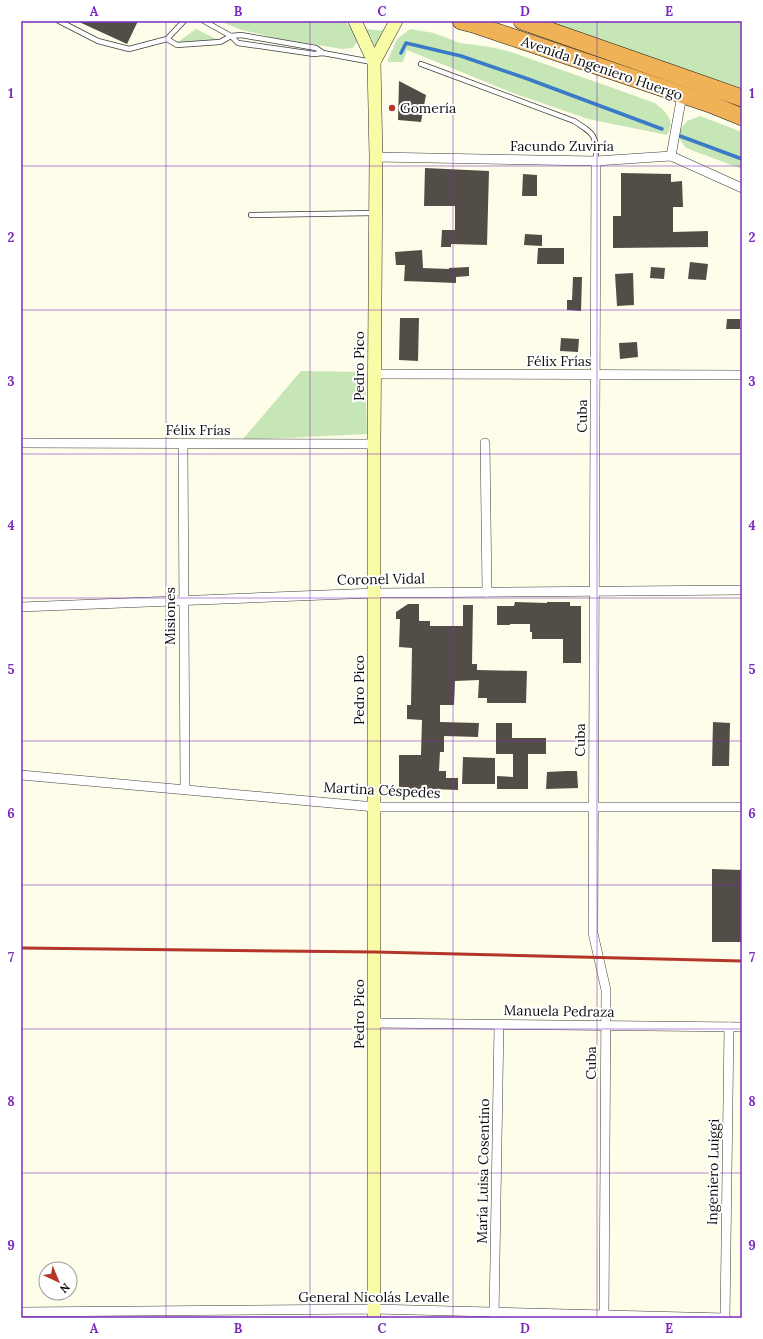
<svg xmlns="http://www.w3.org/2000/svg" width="763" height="1339" font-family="Lora,serif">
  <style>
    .green { fill: #c7e6b5 }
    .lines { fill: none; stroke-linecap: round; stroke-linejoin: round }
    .stream { stroke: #397bc8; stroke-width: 3.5 }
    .building { fill: #534d47 }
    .lane-casing { stroke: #3e3e3e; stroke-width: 6 }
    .street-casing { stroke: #3e3e3e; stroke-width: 10 }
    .secondary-casing { stroke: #2d2d2d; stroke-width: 14 }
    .highway-casing { stroke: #1c1c1c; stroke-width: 18 }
    .lane { stroke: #fff; stroke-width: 4.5 }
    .street { stroke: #fff; stroke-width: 9 }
    .secondary { stroke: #f9fca6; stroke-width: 13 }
    .highway { stroke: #efb256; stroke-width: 17 }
    .rail { stroke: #b53629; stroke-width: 3 }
    .grid { fill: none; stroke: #7b2cbf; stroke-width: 1; stroke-opacity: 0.55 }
    .poi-dot { fill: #b53629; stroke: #fff; stroke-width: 1.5 }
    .labels { text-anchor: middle; stroke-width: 4; stroke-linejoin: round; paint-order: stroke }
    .street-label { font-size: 14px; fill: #0b0b0b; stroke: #fff }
    .poi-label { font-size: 14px; fill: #0b0b0b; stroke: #fff; text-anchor: start }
    .neatline { fill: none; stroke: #7b2cbf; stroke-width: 1.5 }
    .grid-label { font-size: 13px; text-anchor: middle; font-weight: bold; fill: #7b2cbf }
  </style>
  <rect width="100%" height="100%" fill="#fefde9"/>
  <g class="green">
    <path d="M219,21H345L355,33L357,42L353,48L342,49L276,38L242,30Z"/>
    <path d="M538,21H742V88Z"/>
    <path d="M196,29L218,40L178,42Z"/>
    <path d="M367,29L386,31L375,47L371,37L366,31Z"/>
    <path d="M410,29L434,33L460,43L490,47L511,52L655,103C666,112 676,120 667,135L588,119L513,93L407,50L403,62H387L397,39Z"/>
    <path d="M700,116L742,132V169L686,148L680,140V130L687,121Z"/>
    <path d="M301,371L365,372L367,434L242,440Z"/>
  </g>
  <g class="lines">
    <g class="stream">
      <path d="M401,53L406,43L461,56L528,79L662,129"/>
      <path d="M680,136L742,159"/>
    </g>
  </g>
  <g class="building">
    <path d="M77,21H138L127,44Z"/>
    <path d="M399,81L426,95L421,122L398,120Z"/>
    <path d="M425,168L489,171L487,245L451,244V247H441L442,230H455V206H424Z"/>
    <path d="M621,173L671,174V182L682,181L683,207H673V232L708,231V247L613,248V216H621Z"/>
    <path d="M523,174L537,175V196H522Z"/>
    <path d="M525,234L542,235V246L524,245Z"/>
    <path d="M538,248H564V264H537Z"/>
    <path d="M422,250L423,268L449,269V268L469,267V276L456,277V283L404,281L405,265H396L395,252Z"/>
    <path d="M690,262L708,264L706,280L688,279Z"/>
    <path d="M651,267L665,268L664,279L650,278Z"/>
    <path d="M633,273L634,305L617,306L615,274Z"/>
    <path d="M573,277H582L581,311L567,310V300H572Z"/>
    <path d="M400,318H419L418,361L399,360Z"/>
    <path d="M727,319H740V329H726Z"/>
    <path d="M561,338L579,339L578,352L560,351Z"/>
    <path d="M637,342L638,357L620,359L619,343Z"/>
    <path d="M515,602L547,603V602H570V606H581V663H563V639H532V632H530V624H510V625H497V606H514Z"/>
    <path d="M408,604H419V621H430V626H463V605H473L472,664H477V670L527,671L526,703H487V698H478L479,680L455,681L454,705H440V722L479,723L478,737L444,736V752H440L439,771H446V778H458V790L431,789V790H399V755H421L422,720L407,719V705H411L412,648L399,647L400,619H396V612Z"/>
    <path d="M713,722L730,723L729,766H712Z"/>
    <path d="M496,723H512V738H546V754H528V789H497V776L513,777V754H496Z"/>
    <path d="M463,757L495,758V784H462Z"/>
    <path d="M566,771H577L578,788L546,789L547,772Z"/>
    <path d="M712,869L742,870V942H712Z"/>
  </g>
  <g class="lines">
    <g class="lane-casing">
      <g id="lane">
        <path d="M59,21L98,41L129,49L167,39L184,21"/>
        <path d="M204,21L231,36L238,43L314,54L323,53L372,62"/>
        <path d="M167,39L177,45L220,42L231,36L241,35L316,48L323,53"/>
        <path d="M421,64L574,121C596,135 596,135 596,161"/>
        <path d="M251,215L374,213"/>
      </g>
    </g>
    <g class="street-casing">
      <g id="street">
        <path d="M671,156L682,95"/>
        <path d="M376,157L596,161L671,156L742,188"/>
        <path d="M596,161L593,933L606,990L604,1318"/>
        <path d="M375,374L742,375"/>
        <path d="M21,443L374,444"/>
        <path d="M485,443L487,592"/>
        <path d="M183,444L185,789"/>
        <path d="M21,607L375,593L742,590"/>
        <path d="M21,775L375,807H742"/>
        <path d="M375,1023L742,1027"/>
        <path d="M21,1312L374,1309L726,1318"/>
        <path d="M494,1317L499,1025"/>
        <path d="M725,1318L729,1027"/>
      </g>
    </g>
    <g class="secondary-casing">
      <g id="secondary">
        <path d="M355,21L374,62L376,157L374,444V1318"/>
        <path d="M374,62L396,21"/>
      </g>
    </g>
    <g class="highway-casing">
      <g id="highway">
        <path d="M461,21L473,24L710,104L742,117"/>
        <path d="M522,21L742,98"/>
      </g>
    </g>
    <use href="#lane" class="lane"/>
    <use href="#street" class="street"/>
    <use href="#secondary" class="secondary"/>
    <use href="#highway" class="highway"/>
    <path class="rail" d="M21,948L375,952L742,961"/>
  </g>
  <path class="grid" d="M166,21V1318M310,21V1318M453,21V1318M597,21V1318M21,166H742M21,310H742M21,454H742M21,598H742M21,741H742M21,885H742M21,1029H742M21,1173H742"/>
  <circle class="poi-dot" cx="392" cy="108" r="4"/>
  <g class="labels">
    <g class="street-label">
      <text transform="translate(602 68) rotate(19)" y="5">Avenida Ingeniero Huergo</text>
      <text x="562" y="151">Facundo Zuviría</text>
      <text x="559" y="366">Félix Frías</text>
      <text transform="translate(359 366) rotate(-90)" y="5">Pedro Pico</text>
      <text transform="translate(582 416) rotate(-90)" y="5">Cuba</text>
      <text x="198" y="435">Félix Frías</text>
      <text transform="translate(381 579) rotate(-1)" y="5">Coronel Vidal</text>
      <text transform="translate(170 616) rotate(-90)" y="5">Misiones</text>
      <text transform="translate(359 690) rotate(-90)" y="5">Pedro Pico</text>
      <text transform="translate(580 740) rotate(-90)" y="5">Cuba</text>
      <text transform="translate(382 790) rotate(3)" y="5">Martina Céspedes</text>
      <text transform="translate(559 1011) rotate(1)" y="5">Manuela Pedraza</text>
      <text transform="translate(359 1014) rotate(-90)" y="5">Pedro Pico</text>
      <text transform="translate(591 1063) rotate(-90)" y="5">Cuba</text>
      <text transform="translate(483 1171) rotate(-89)" y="5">María Luisa Cosentino</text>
      <text transform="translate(713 1172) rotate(-89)" y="5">Ingeniero Luiggi</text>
      <text x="374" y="1302">General Nicolás Levalle</text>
    </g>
    <g class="poi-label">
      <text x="400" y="113">Gomería</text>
    </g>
  </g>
  <rect width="763" height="1339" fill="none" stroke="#ffffff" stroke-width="44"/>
  <g transform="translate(58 1281) rotate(136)"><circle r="19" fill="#ffffff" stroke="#9d9d9d"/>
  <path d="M0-3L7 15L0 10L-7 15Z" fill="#b53629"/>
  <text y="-6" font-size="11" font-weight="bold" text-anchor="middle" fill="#0b0b0b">N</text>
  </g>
  <rect x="22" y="22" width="719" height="1295" class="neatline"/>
  <g class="grid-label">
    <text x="94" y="16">A</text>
    <text x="238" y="16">B</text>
    <text x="382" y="16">C</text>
    <text x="525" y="16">D</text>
    <text x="669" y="16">E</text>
    <text x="11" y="98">1</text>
    <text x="752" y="98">1</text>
    <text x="11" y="242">2</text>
    <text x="752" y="242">2</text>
    <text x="11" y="386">3</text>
    <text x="752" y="386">3</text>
    <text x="11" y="530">4</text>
    <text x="752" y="530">4</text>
    <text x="11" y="674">5</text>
    <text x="752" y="674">5</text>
    <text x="11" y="818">6</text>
    <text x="752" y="818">6</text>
    <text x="11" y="962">7</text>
    <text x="752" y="962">7</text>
    <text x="11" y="1106">8</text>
    <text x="752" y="1106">8</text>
    <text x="11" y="1250">9</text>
    <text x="752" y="1250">9</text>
    <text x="94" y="1333">A</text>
    <text x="238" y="1333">B</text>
    <text x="382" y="1333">C</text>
    <text x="525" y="1333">D</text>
    <text x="669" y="1333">E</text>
  </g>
</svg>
